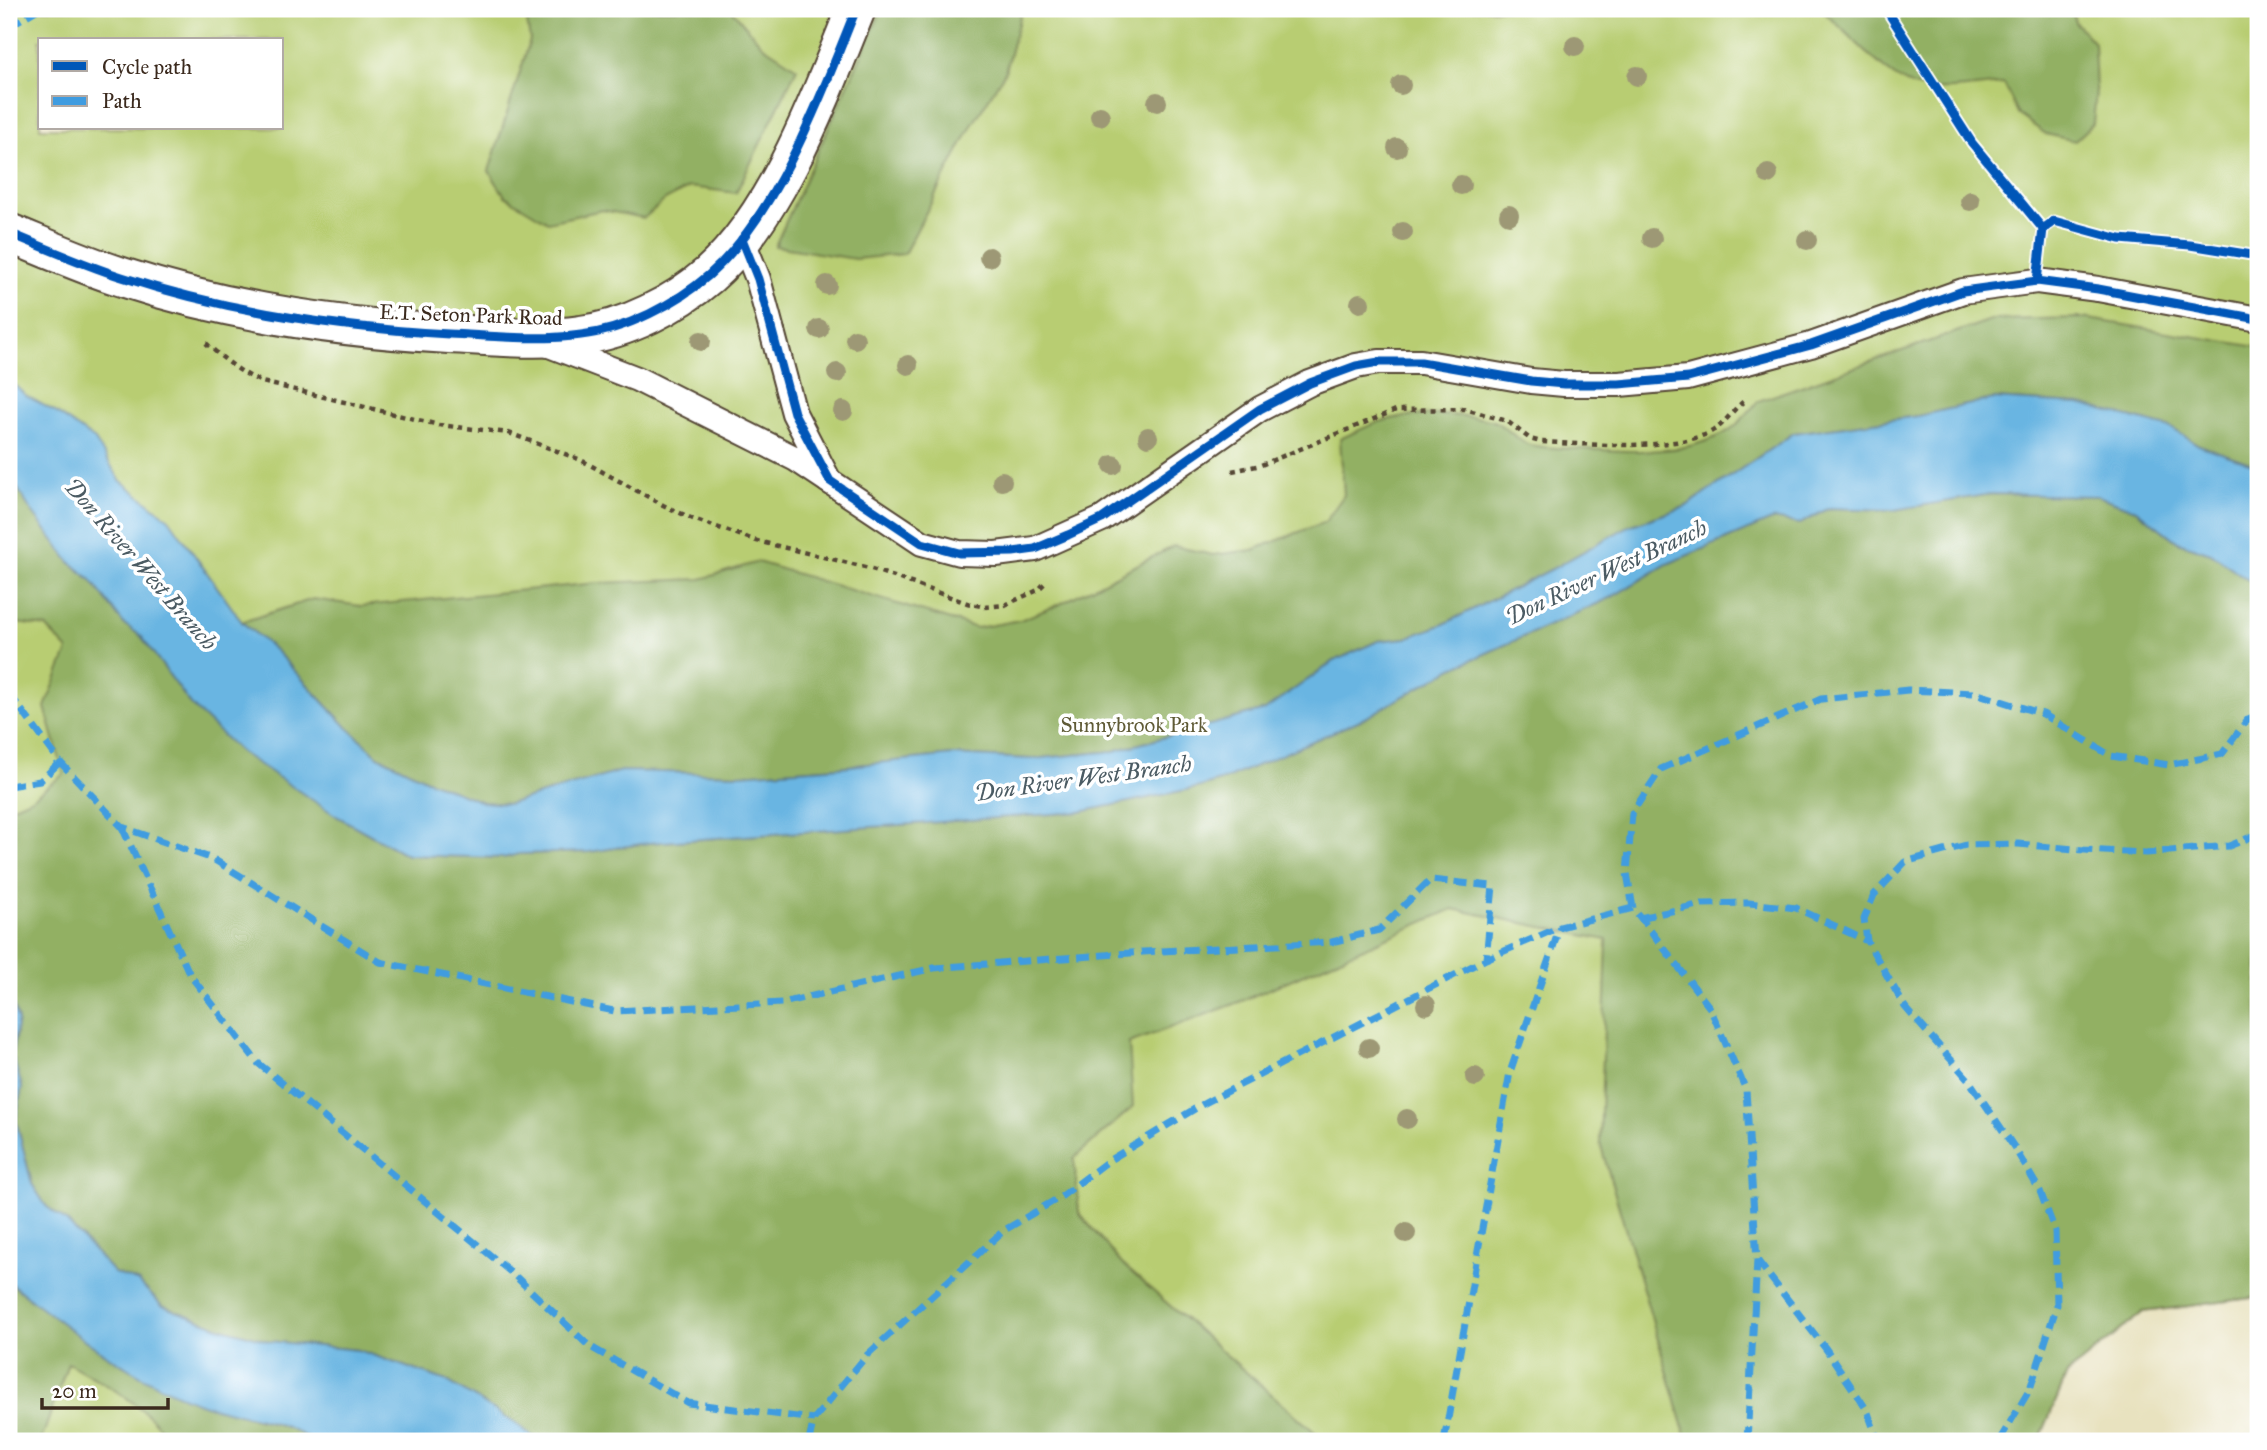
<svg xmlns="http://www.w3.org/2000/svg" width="2267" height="1450" font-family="'IM FELL Great Primer',serif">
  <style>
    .green { fill: #b8cd72; stroke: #7a7c48; stroke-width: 2; fill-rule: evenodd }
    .forest { fill: #92b064; stroke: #666d41; stroke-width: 2 }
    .water { fill: #69b5e2; stroke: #527080; stroke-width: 2 }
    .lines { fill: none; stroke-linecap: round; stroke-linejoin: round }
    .lane-casing { stroke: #554636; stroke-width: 28 }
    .street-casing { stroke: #554636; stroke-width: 42 }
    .path { stroke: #554636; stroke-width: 4.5; stroke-dasharray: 5 5; stroke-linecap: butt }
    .lane { stroke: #fff; stroke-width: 24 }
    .street { stroke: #fff; stroke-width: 38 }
    .quiet { stroke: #3f9ce0; stroke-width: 7; stroke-dasharray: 14 7; stroke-linecap: butt }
    .cycleway-casing { stroke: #fff; stroke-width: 13 }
    .cycleway { stroke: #0057b8; stroke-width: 9 }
    .tree { fill: #9d9874 }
    .labels { text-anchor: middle; stroke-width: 7; stroke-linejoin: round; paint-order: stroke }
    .street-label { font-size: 21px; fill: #3b2a1e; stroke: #fff }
    .park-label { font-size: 21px; fill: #605b37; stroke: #fff }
    .water-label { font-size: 23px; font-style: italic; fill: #4b5b63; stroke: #fff }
  </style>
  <rect width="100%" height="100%" fill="#fff"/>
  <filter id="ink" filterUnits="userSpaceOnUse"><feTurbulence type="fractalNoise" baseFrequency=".0143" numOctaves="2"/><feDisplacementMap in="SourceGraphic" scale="14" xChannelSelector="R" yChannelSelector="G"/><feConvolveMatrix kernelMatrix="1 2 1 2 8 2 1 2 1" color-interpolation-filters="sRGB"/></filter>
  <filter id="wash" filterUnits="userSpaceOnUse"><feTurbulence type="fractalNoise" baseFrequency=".00686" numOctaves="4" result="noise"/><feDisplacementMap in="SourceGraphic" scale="28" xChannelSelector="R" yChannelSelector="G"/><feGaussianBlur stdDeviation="1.57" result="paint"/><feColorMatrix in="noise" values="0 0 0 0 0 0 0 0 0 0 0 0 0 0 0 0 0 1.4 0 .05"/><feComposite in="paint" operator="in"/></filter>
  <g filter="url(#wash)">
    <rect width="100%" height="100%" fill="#e8e2bf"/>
    <path class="green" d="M9,9H2258V1297L2143,1312L2067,1374L2039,1441H9ZM40,40H282V128H40Z"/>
    <g class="forest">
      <path d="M525,9H731L762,45L797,68L736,193L690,187L665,200L644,218L602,210L548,222L505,196L489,171L530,40Z"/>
      <path d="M882,9H1022L1005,72L971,127L904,254L855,259L775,246Z"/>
      <path d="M1820,9H2072L2075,22L2094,43L2096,92L2093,124L2075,141L2046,134L2019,115L2004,84C1979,86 1941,93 1917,87C1887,80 1846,29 1820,9Z"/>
      <path d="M2083,318L2258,347V466L2199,445L2170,428L2079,404L1993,399L1918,416L1794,433L1685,507L1629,526L1552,569L1444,624L1406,638L1378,641L1334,661L1266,710L1114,751L1031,759L952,755L839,767L739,774L622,771L508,804L482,802L427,780L378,756L346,726L276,651L242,622L313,599L361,606L598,583L701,579L758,562L977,628L1020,620L1058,605L1174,546L1213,555L1253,550L1325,522L1344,495L1340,439C1353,433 1365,427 1379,422C1409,413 1458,413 1490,420C1506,424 1515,441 1530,445C1547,449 1565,448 1583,449C1627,451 1677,456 1719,436C1736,428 1746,415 1758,401L1991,320Z"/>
      <path d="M9,474L30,509L70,562L91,580L124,624L141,636L192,706L338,817L407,855L503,858L519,854L589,852L648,843L1080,812L1200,787L1226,779L1367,717L1453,668L1610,598L1667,564L1774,519L1800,524L1829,508L1894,510L1991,494L2098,496L2136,510L2178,542L2211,553L2258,587V1297L2143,1312L2067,1374L2039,1441H1685L1686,1435L1600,1143L1607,940L1453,909L1237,1003L1129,1043L1133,1107L1074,1158L1079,1213L1121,1263L1325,1441H539L515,1423L447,1381L358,1350L269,1341L219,1327L162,1306L139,1282L114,1273L67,1222L46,1206L32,1184L16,1119L22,1087L12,1054L18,1020L9,994V808L32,798L64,774L45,707L68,650L46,627L9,622Z"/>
      <path d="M9,1282C59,1321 109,1362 168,1388C194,1400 225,1410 253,1418C277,1424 291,1426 312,1441H169C147,1404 104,1384 68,1363L41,1441H9Z"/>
    </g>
    <g class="water">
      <path d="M9,380L25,395L54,411L95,440L120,480L169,519L242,622L276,651L346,726L378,756L427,780L482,802L508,804L622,771L739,774L839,767L952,755L1031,759L1114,751L1265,710L1334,661L1378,641L1406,638L1444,624L1552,569L1629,526L1685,507L1794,433L1918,416L1993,399L2079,404L2171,428L2199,445L2258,466V587L2211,553L2178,542L2136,510L2098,496L1991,494L1894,510L1829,508L1800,524L1774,519L1667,564L1610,598L1453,668L1367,717L1226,779L1200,787L1080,812L648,843L589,852L519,854L503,858L407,855L338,817L240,752L192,706L141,636L124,624L91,580L70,562L30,509L9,474Z"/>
      <path d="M9,994L18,1020L12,1054L22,1087L16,1120L32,1184L46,1206L67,1222L114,1273L139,1282L162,1306L219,1327L269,1341L358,1350L447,1381L515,1423L539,1441H312C279,1417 239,1417 202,1404C129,1378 68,1329 9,1282Z"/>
    </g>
  </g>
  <g filter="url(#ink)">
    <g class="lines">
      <g class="lane-casing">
        <g id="lane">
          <path d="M742,239L758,279L794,413L829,481"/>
          <path d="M544,343L637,379L796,459L922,543L959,553L996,554L1035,549L1102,519L1260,409L1310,383L1356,366L1379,362H1421L1531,381L1564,384H1619L1688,378L1811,345L1963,291L2037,281L2098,289L2258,319"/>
        </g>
      </g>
      <g class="street-casing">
        <path id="street" d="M9,233C46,248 84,265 122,277C229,312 338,328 449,334C493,336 538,341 581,335C625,330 676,304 709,275C778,214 822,93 856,9"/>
      </g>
      <g class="path">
        <path d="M206,343C222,358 242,374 262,382L439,425L509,433L581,460L663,505L693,519L757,541L869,568L967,603L985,607L1005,605L1038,590L1045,583"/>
        <path d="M1232,471L1261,465L1396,410L1465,409L1507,421L1530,439L1541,442C1582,444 1681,452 1714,430C1726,423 1733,408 1746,400"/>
      </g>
      <use href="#lane" class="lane"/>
      <use href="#street" class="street"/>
      <g class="quiet">
        <path d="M9,26L38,9"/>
        <path d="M9,693L60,762L122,827L213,859L380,962L614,1011L782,1003L934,968L1143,952L1332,942L1379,930L1430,880L1493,886L1486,959"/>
        <path d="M9,786L40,781L60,762"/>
        <path d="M122,827L190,975L258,1063L513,1274L589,1346L688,1403L814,1419"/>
        <path d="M1640,918L1702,904L1749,903L1796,908L1867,941"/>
        <path d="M1757,1260L1826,1349L1867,1410L1878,1441"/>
        <path d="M809,1441L814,1419L867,1355L1003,1231L1062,1196L1108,1161L1203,1104L1486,959L1560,927L1633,908"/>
        <path d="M1444,1441L1510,1072L1560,927"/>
        <path d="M1747,1441L1757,1260L1746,1090L1710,1008L1633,908L1627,873L1632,813L1661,769L1821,699L1908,690L1975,693L2043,714L2111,756L2169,765L2222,754L2248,719L2258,715"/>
        <path d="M1999,1441L2030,1389L2057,1305L2055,1231L2040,1191L2014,1147L1968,1079L1905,1007L1867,941L1864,919L1874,895L1905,862L1966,845L2018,844L2084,850L2146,853L2229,846L2258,834"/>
      </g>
      <g class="cycleway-casing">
        <g id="cycleway">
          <path d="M1886,9L1972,143L2043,229"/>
          <path d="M9,233C46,248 84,265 122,277C229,312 338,328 449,334C493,336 538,341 581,335C625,330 676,304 709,275C778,214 822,93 856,9"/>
          <path d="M742,239L758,279L794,413L830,481L922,543L959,553L1013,552L1035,549L1068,535L1102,519L1260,409L1310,383L1356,366L1379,362H1421L1531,381L1564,384H1619L1688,378L1811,345L1963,291L2037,281L2098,289L2258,319"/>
          <path d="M2037,281L2043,229L2054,221L2120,239L2190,245L2258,256"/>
        </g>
      </g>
      <use href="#cycleway" class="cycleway"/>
    </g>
    <g class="tree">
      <circle cx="1575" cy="46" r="10"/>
      <circle cx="1637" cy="76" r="10"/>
      <circle cx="1401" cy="85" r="10"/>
      <circle cx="1157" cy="102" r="10"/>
      <circle cx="1100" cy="116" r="10"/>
      <circle cx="1397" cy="148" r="10"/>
      <circle cx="1768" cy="174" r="10"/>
      <circle cx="1461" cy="185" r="10"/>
      <circle cx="1970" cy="201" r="10"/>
      <circle cx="1509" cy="215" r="10"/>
      <circle cx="1403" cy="232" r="10"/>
      <circle cx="1652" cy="238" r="10"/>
      <circle cx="1807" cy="240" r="10"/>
      <circle cx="989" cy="257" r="10"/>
      <circle cx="827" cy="285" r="10"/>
      <circle cx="1360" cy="303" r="10"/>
      <circle cx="819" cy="329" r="10"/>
      <circle cx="855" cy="339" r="10"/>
      <circle cx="701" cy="341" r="10"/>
      <circle cx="908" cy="365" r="10"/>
      <circle cx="837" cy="373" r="10"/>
      <circle cx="843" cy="411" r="10"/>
      <circle cx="1148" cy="437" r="10"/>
      <circle cx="1113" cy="465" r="10"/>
      <circle cx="1002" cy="481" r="10"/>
      <circle cx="1426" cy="1005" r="10"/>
      <circle cx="1369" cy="1048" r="10"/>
      <circle cx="1475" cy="1077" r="10"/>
      <circle cx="1407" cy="1119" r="10"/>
      <circle cx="1406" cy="1233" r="10"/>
    </g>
  </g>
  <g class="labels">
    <g class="street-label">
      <text transform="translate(471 315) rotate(2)" y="7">E.T. Seton Park Road</text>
    </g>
    <g class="park-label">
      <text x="1134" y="732">Sunnybrook Park</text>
    </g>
    <g class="water-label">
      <text transform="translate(141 564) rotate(49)" y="8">Don River West Branch</text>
      <text transform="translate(1606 572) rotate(-25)" y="8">Don River West Branch</text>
      <text transform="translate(1083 778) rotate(-8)" y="8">Don River West Branch</text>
    </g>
  </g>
  <rect width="2267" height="1450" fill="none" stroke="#fff" stroke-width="35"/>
  <rect x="38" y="38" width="245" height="91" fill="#ffffff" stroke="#b1aaa5" stroke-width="2"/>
  <rect x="52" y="61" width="35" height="10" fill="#0057b8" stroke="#b1aaa5" stroke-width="2"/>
  <text x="102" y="74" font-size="21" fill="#3b2a1e">Cycle path</text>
  <rect x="52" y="96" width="35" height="10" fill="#3f9ce0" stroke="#b1aaa5" stroke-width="2"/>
  <text x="102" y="108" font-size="21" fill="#3b2a1e">Path</text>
  <path d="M42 1398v10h126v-10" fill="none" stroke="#3b2a1e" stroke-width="3.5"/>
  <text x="52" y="1398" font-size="21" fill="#3b2a1e" stroke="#ffffff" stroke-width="5" paint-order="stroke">20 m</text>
</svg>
